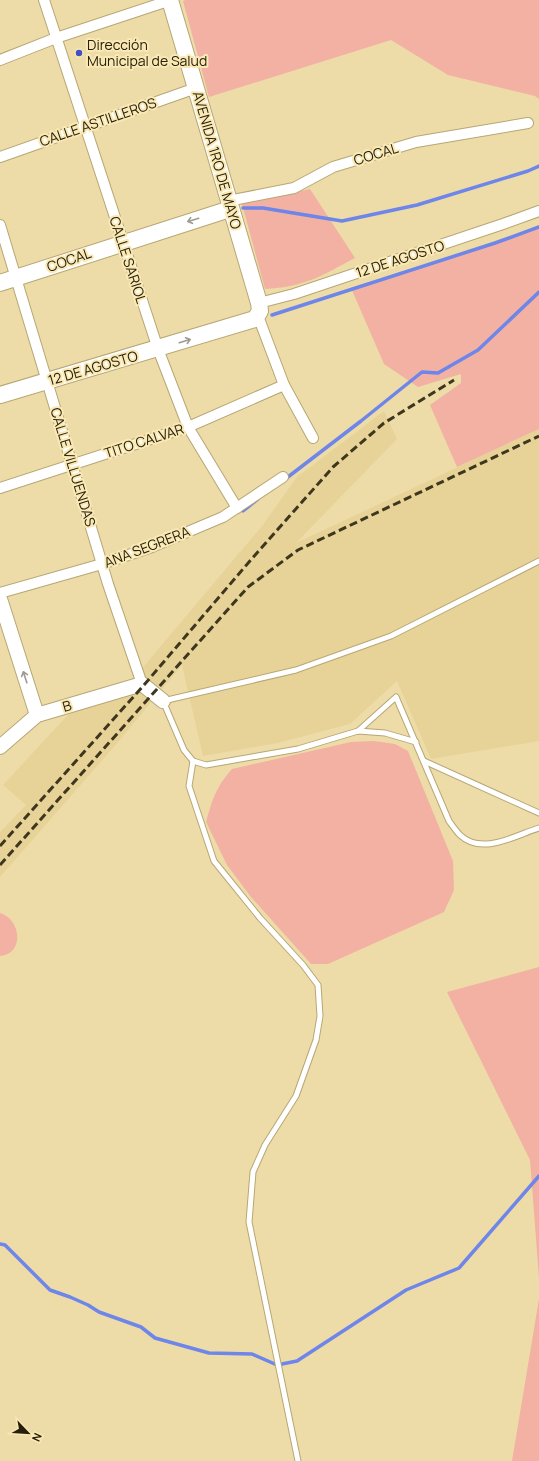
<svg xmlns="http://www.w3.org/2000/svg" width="539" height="1461" font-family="Manrope,sans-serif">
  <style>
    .built { fill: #e7d398 }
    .green { fill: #f2b1a3 }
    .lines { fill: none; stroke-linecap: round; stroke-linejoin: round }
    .stream { stroke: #6e85e9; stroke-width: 3.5 }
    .lane-casing { stroke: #b7a775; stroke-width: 7 }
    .street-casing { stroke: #b7a775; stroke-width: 12 }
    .secondary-casing { stroke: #b7a775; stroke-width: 16 }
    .primary-casing { stroke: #b7a775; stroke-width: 18 }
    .lane { stroke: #fff; stroke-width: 5 }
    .street { stroke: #fff; stroke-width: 10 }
    .secondary { stroke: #fff; stroke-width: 14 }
    .primary { stroke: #fff; stroke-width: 16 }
    .rail { stroke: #3e371e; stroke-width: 3; stroke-dasharray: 8 4; stroke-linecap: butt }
    .oneway { stroke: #9d9b91 }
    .poi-dot { fill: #4050c4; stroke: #fae9b5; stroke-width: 1.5 }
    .labels { text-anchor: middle; stroke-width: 4; stroke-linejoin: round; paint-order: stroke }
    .poi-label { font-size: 14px; fill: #26200b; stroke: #fae9b5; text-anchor: start }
    .street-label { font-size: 14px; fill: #26200b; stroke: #fae9b5 }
  </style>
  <rect width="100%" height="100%" fill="#eddca8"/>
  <path class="built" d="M384,411L397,439L296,543L539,429V741L431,759L397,681L350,724L278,743L203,756L182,665L119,741L0,877V832L26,805L3,785L76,706L123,691L262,526L297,477Z"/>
  <g class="green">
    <path d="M185,0H539V99L535,96L448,75L391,40L209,97L183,1Z"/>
    <path d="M310,189L355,258C321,276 305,287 265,289L242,204Z"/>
    <path d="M539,227V429L457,467L430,405L461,383V374L418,387L384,364L351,288L495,243Z"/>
    <path d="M374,741L395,744L408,751L453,861L454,890L444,912L328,964H311L251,897L227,865L206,822C212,800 216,787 232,769L351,742Z"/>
    <path d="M0,913C21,919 25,954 0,956Z"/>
    <path d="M539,967V1278L530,1160L447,992Z"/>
    <path d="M539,1299V1461H512Z"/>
  </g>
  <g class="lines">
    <g class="stream">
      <path d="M243,208H263L342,221L417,205L528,171L539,166"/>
      <path d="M272,315L495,243L539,227"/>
      <path d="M284,480L361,421L422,372L438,373L478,350L539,292"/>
      <path d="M243,511L258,499"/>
      <path d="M0,1244L5,1245L50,1290L70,1297L88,1305L99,1312L141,1327L155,1338L209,1353L252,1354L277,1365L297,1361L406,1290L459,1268L539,1176"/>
    </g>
    <g class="lane-casing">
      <g id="lane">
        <path d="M358,731L396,697L449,821C452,825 456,831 460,835C482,856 516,835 539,828"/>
        <path d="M416,742L385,733L358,731L298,749L206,765L193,761L184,750L163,701L296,670L391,636L539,561"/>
        <path d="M193,761L189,786L214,861L260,918L303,965L318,985L320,1016L316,1040L296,1096L265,1145L253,1172L249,1222L298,1461"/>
        <path d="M424,761L539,813"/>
      </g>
    </g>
    <g class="street-casing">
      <g id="street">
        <path d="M44,0L158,349L188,427L237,508"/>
        <path d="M0,60L56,38L171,0"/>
        <path d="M0,157L196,88"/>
        <path d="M228,201L294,188L333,167L416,142L528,123"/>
        <path d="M0,225L108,584L142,684"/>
        <path d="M259,303L294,294L503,224L539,211"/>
        <path d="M258,316L284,385L313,438"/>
        <path d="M0,488L188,427L284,385"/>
        <path d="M0,593L102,564L152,547L223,517L283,477"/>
      </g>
    </g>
    <g class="secondary-casing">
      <g id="secondary">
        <path d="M0,599L37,715"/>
        <path d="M0,747L37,715L142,684L163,701"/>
      </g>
    </g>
    <g class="primary-casing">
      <g id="primary">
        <path d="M0,283L230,209"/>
        <path d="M0,395L255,319L260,311L259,303L170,0"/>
      </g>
    </g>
    <use href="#lane" class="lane"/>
    <use href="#street" class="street"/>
    <use href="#secondary" class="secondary"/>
    <use href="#primary" class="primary"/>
    <g class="rail">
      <path d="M0,846L144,685L249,562L333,467L384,423L454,380"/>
      <path d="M0,865L248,587L298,550L539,436"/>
    </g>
  </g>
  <defs><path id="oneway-shaft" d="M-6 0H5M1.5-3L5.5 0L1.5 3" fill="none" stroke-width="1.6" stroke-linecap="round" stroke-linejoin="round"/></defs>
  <g class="oneway">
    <use href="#oneway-shaft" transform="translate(193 220) rotate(163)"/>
    <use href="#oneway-shaft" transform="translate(185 341) rotate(-17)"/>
    <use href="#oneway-shaft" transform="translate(25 677) rotate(-108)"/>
  </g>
  <circle class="poi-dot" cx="79" cy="53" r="4"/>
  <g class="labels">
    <g class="poi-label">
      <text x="87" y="50">Dirección<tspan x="87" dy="16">Municipal de Salud</tspan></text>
    </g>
    <g class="street-label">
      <text transform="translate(98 122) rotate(-19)" y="5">CALLE ASTILLEROS</text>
      <text transform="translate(376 154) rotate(-17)" y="5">COCAL</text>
      <text transform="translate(217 160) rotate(74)" y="5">AVENIDA 1RO DE MAYO</text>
      <text transform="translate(400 259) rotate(-18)" y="5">12 DE AGOSTO</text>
      <text transform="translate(69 260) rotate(-19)" y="5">COCAL</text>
      <text transform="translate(128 260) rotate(72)" y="5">CALLE SARIOL</text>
      <text transform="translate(93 368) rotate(-16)" y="5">12 DE AGOSTO</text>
      <text transform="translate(144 441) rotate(-18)" y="5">TITO CALVAR</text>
      <text transform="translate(73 467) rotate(73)" y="5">CALLE VILLUENDAS</text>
      <text transform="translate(147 547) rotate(-21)" y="5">ANA SEGRERA</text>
      <text transform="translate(67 706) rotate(-16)" y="5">B</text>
    </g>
  </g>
  <g transform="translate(28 1433) rotate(115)" stroke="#fae9b5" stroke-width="3" paint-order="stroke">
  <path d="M0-3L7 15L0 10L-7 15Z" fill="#26200b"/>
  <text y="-6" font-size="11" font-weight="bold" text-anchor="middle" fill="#26200b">N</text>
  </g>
</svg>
